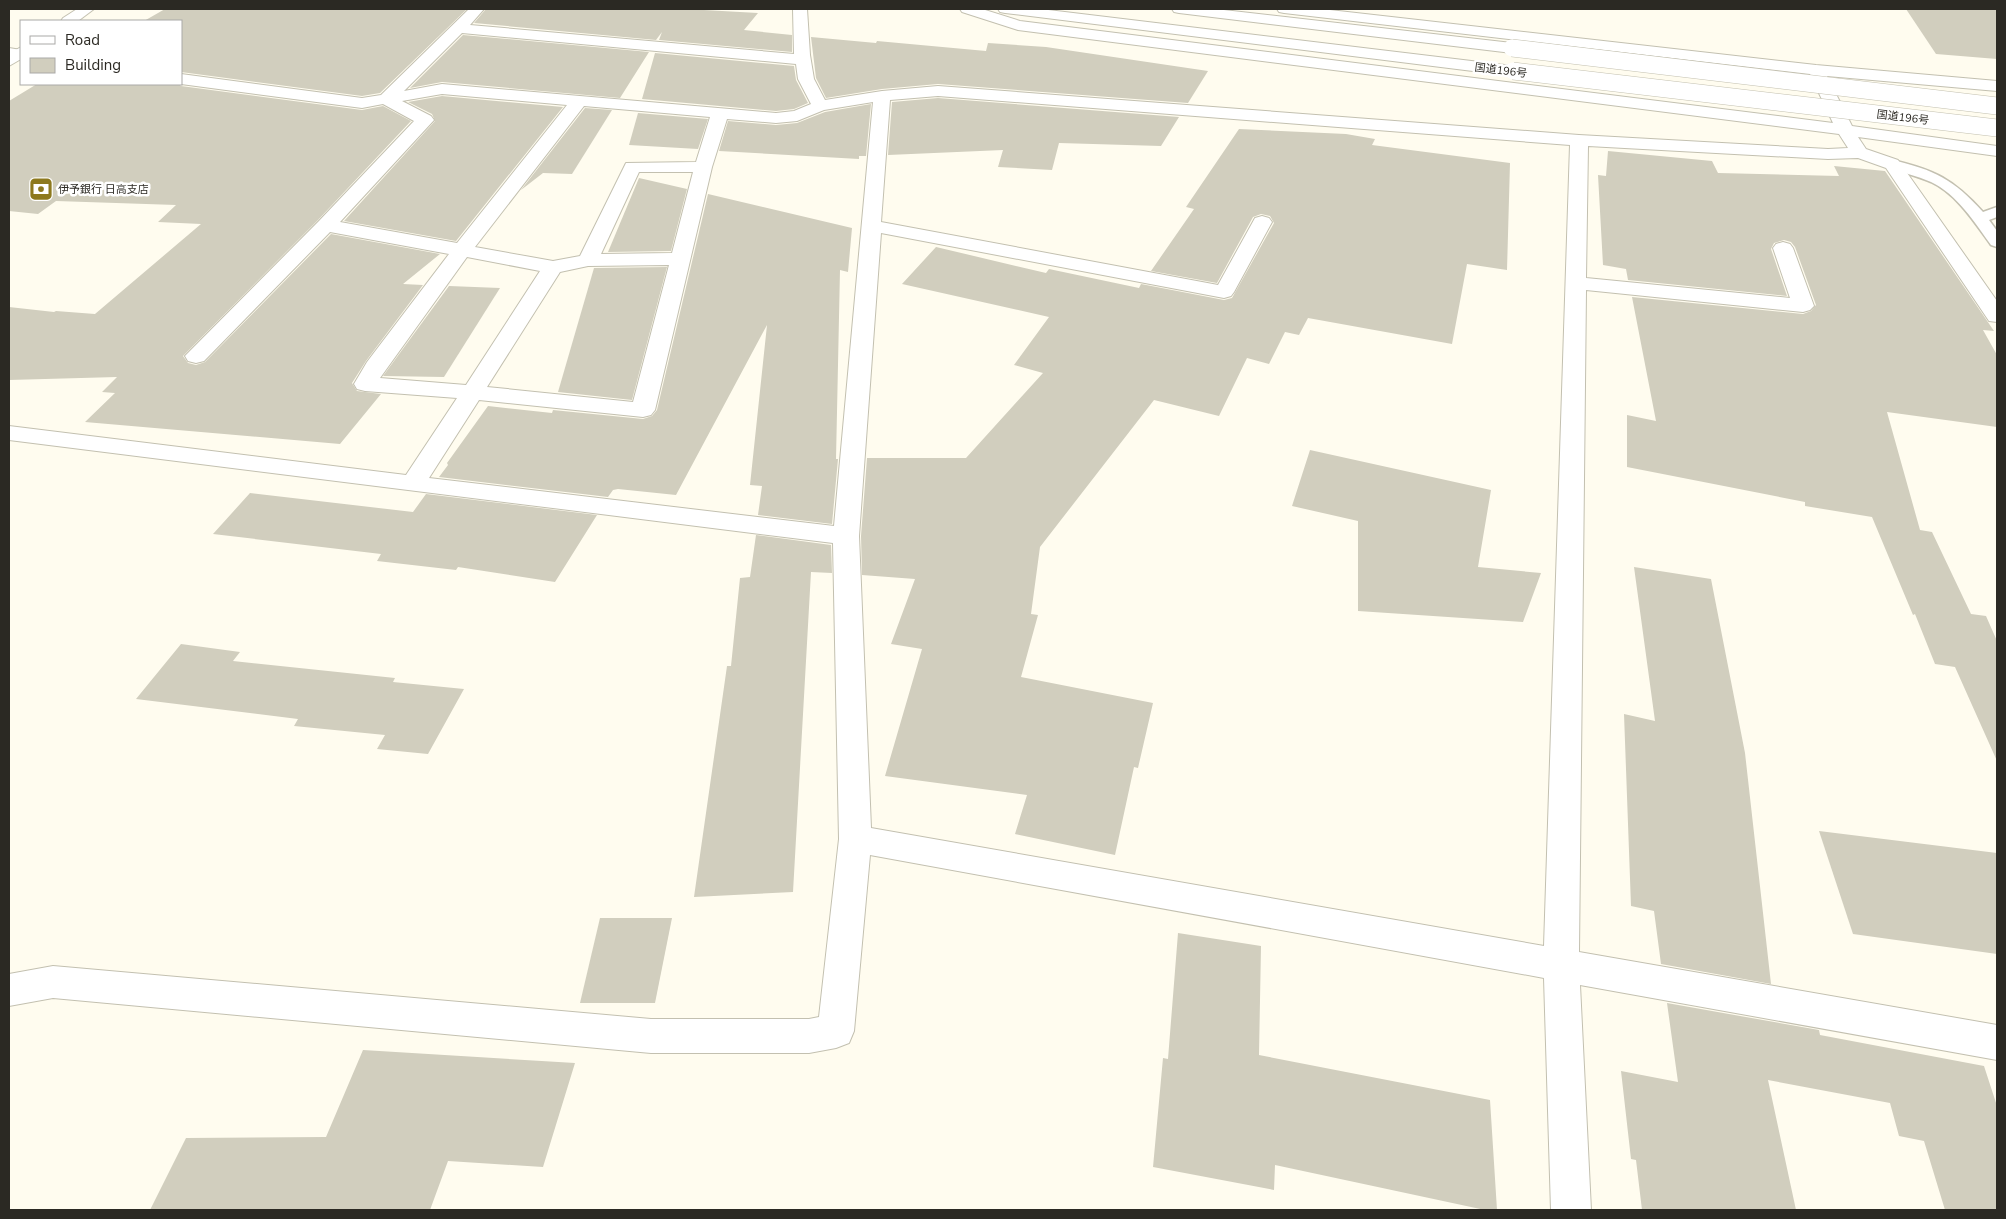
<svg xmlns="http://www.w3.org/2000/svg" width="2006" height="1219" font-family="'Nunito Sans','Noto Sans JP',sans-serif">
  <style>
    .building { fill: #d1cebe }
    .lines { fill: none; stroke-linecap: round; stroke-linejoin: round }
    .lane-casing { stroke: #c3c0b0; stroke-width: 3 }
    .street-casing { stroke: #c3c0b0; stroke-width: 2 }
    .highway-casing { stroke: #c3c0b0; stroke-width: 2 }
    .lane { fill: #fff; fill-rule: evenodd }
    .street { fill: #fff; fill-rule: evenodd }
    .highway { fill: #fff; fill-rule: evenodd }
    .highway-bridge-casing { stroke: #c3c0b0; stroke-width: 18; stroke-linecap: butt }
    .highway-bridge { stroke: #fff; stroke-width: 17 }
    .labels { text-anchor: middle; stroke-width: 5; stroke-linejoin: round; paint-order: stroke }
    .far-street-label { font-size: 11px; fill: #2b2923; stroke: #fff }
    .far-poi-label { font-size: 11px; fill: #2b2923; stroke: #fff; text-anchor: start }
  </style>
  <rect width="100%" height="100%" fill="#fffcef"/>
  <g class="building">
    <path d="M165,9H467L380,93L362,96L181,72V21H144Z"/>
    <path d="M486,9H686L758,13L744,30L792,35V52L659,40L662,32L656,40L474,23Z"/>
    <path d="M1906,9H1997V59L1936,54Z"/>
    <path d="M463,35L649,52L620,98L442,82L410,88Z"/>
    <path d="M811,37L876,43L877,41L986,51L988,43L1046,47L1208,71L1188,103L938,84L882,89L826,98L816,78Z"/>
    <path d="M655,53L794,66L796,80L808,103L794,109L776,111L642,99Z"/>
    <path d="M37,84H179L181,86L362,110L383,106L411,121L318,220L183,356L188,363L196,365L205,362L331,234L440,254L403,284L423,285L366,361L352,383L357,391L381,394L340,444L85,422L115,393L102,392L117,377L9,380V307L54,312L56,311L95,314L201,224L158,222L176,205L56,201L38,214L9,211V101Z"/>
    <path d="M442,96L563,107L456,241L344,221L435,121L432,114L408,102Z"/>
    <path d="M938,98L1179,117L1161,146L1059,143L1052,170L998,167L1003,150L888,155L892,102Z"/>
    <path d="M871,104L866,156H859V159L719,151L728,121L776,125L797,123L825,112Z"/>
    <path d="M585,108L612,110L572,174L543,173L521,190Z"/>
    <path d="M638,113L708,119L698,149L629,145Z"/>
    <path d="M1239,129L1346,134L1375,139L1372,145L1510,163L1507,270L1467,264L1452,344L1308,318L1299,335L1285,332L1269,364L1247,358L1219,416L1154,400L1040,547L1031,614L1038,615L1021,677L1153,703L1138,768L1134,767L1115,855L1015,834L1027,795L885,776L922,649L891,644L915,579L862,575L861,536L867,458H966L1043,373L1014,365L1049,317L902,284L936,247L1046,273L1049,269L1139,288L1141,284L1224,300L1232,298L1274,223L1270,216L1261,214L1253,217L1217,283L1151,271L1194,209L1186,207Z"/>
    <path d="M1608,151L1712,161L1718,173L1839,176L1834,166L1885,171L1994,331L1983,330L1997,355V427L1887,412L1920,530L1932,532L1971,614L1986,616L1997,641V761L1955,667L1935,664L1915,614L1913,615L1872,517L1805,506V502L1627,467V415L1656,421L1632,297L1803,314L1811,311L1816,305L1795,247L1791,242L1784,240L1774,243L1771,249L1787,296L1628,280L1626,269L1603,265L1598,175L1606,176Z"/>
    <path d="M639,178L687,189L671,251L608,252Z"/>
    <path d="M708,194L852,228L848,272L840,270L836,459H838L832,524L758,515L762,486L750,485L767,325L676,495L618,489L613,490L608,497L439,477L448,465L447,463L488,406L552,413L553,410L643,419L652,416L657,410Z"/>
    <path d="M667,267L632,400L558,392L594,268Z"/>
    <path d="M449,286L500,288L444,377L383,376Z"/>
    <path d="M1310,450L1491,490L1478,567L1541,573L1523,622L1358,611V521L1292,506Z"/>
    <path d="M250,493L413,512L426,494L597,515L555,582L458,567L456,570L377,561L381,554L213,534Z"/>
    <path d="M756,535L831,545L832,573L811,572L793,892L694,897L727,666H731L740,578L750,577Z"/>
    <path d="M1634,567L1711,579L1745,753L1771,984L1661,964L1654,911L1631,906L1624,714L1655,721Z"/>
    <path d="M181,644L240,652L233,661L395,678L393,682L464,689L428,754L377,749L385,735L294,726L298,719L136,699Z"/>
    <path d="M1819,831L1997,853V954L1853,934Z"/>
    <path d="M600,918H672L655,1003H580Z"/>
    <path d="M1178,933L1261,946L1259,1055L1490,1100L1497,1210H1485L1275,1165L1274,1190L1153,1167L1163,1058L1168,1059Z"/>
    <path d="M1667,1003L1819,1030L1820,1035L1984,1066L1997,1106V1210H1945L1924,1141L1899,1136L1890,1103L1768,1080L1796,1210H1642L1636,1160L1631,1159L1621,1071L1678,1082Z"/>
    <path d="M363,1050L575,1063L543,1167L448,1161L430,1210H150L186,1138L326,1137Z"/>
  </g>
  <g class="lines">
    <g class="lane-casing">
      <path id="lane" d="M1892,160C1935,170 1953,179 1983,212L1997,207V217L1989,220L1997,231V247L1991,245C1975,223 1957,194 1931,182C1917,176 1901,172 1887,167L1885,164L1887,161Z"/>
    </g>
    <g class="street-casing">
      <g id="street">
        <path d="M469,9H484L470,25L794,54L793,9H807L810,55L814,79L825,100L882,91L938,86L1579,135L1828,149L1848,148L1839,134L1018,30L962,12L960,9H982L1020,21L1833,123L1810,74L1284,13L1279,12L1277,9H1321L1816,65L1997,81V91L1827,76L1852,126L1997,146V156L1858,137L1866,149L1898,160L1997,301V322L1989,321L1886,168L1858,158L1828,159L1588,146L1586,278L1790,298L1773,248L1776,244L1783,242L1790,244L1793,248L1814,306L1810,310L1803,312L1586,290L1579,952L1997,1025V1060L1580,985L1591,1210H1551L1544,978L870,855L854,1031L849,1043L836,1048L809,1053H651L53,998L9,1006V974L53,966L651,1019H809L819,1017L839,839L833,543L9,440V426L406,475L457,398L365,391L357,389L354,384L367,362L449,254L330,232L204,361L196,363L188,361L185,356L319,221L414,121L383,104L362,108L181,84V74L362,98L381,95ZM462,33L796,64L798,79L811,104L794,111L776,113L442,84L404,91ZM442,94L567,105L457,243L340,222L434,120L431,116L402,101ZM938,96L1570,145L1544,946L871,828L859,536L881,233L1224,298L1231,296L1234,292L1272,222L1269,218L1262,216L1255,218L1218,285L881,222L890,100ZM873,102L834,526L429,478L479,400L643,417L651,415L655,410L712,167L727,119L776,123L797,121L824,110ZM584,106L710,117L696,162L626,163L580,256L553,261L475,247ZM639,172H693L672,253L601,254ZM467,257L540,271L466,385L380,378ZM669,265L633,402L487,387L560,272L588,266Z"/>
        <path d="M9,48L21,50V60L9,58Z"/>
      </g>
    </g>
    <g class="highway-casing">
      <g id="highway">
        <path d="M77,9H94L78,21H61L63,18Z"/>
        <path d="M998,9H1040L1513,66L1519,68L1521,71L1519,74L1513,76L1005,13L1000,12Z"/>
        <path d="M1172,9H1215L1512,43L1518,45L1520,48L1518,51L1512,53L1179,13L1174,12Z"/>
        <path d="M21,47V59L9,66V54Z"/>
      </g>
    </g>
    <use href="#lane" class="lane"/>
    <use href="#street" class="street"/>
    <use href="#highway" class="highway"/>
    <g class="highway-bridge-casing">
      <g id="highway-bridge">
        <path d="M1512,48L1997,106"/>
        <path d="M1513,71L1997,128"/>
      </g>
    </g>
    <use href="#highway-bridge" class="highway-bridge"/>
  </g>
  <defs>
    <g id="bank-square" transform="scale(1.25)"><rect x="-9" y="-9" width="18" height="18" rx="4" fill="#8d791e" stroke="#fff"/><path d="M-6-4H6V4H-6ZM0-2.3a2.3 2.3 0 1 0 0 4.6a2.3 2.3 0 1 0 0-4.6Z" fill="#fff"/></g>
  </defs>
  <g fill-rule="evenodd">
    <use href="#bank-square" x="41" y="189"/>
  </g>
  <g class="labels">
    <g class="far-street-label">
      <text transform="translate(1501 70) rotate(7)" y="4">国道196号</text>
      <text transform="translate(1903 117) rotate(7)" y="4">国道196号</text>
    </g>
    <g class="far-poi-label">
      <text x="58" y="193">伊予銀行 日高支店</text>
    </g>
  </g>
  <rect width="2006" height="1219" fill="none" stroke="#2b2923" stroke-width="20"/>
  <rect x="20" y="20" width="162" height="65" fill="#ffffff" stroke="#aaa9a7"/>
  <rect x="30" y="36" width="25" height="8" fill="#ffffff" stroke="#aaa9a7"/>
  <text x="65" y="45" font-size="15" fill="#2b2923">Road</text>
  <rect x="30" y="58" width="25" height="15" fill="#d1cebe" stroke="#aaa9a7"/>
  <text x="65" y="70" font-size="15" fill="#2b2923">Building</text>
</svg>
